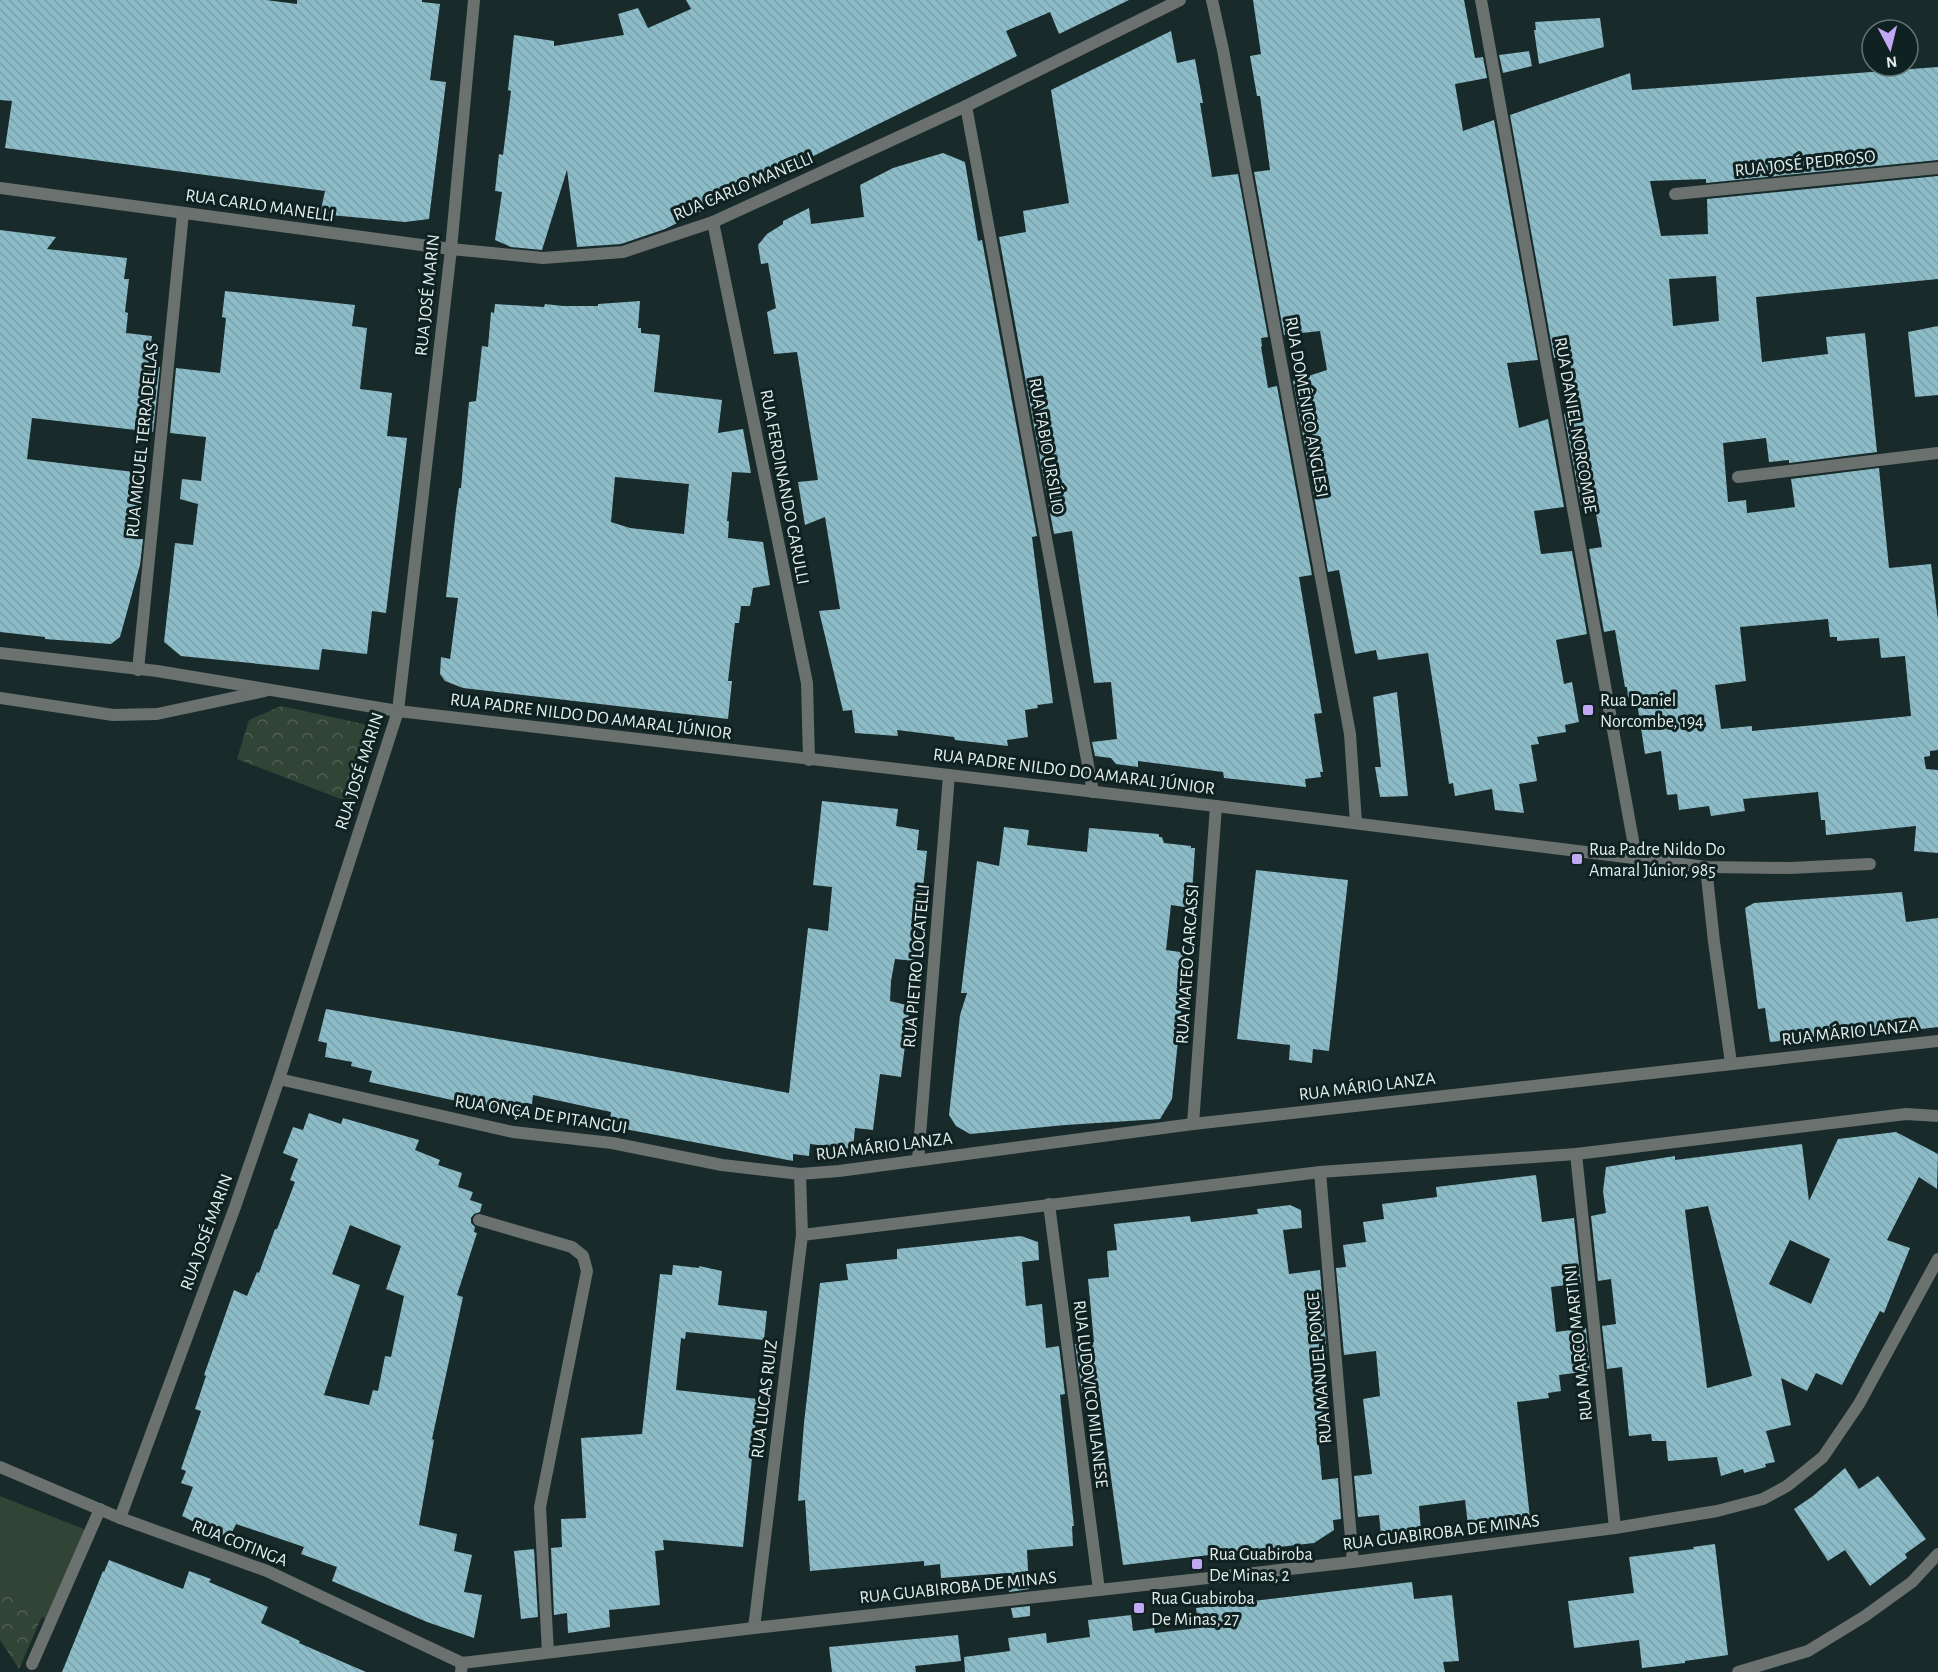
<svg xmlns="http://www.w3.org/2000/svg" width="1938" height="1672" font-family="'Alegreya Sans',sans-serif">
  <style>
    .park { fill: url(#park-crowns) }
    .pitch { fill: #324435 }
    .building { fill: url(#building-back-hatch); fill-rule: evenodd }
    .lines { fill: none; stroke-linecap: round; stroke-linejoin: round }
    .minor { stroke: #6a716e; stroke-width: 12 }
    .tertiary { stroke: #6a716e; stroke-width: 12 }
    .poi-dot { fill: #c2a7f2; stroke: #0f2120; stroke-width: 2 }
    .labels { text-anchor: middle; stroke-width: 6; stroke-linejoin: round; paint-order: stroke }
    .street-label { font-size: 18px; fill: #e2edec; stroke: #0f2120 }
    .poi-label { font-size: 18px; fill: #e2edec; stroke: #0f2120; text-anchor: start }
  </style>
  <defs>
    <pattern id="park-crowns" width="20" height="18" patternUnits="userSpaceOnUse" patternTransform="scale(1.5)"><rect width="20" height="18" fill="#324435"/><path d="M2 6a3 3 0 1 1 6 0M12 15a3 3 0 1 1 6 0" fill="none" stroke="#4f5f52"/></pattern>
    <pattern id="building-back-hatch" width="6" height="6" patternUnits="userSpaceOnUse" patternTransform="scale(1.5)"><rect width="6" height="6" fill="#8cbcc8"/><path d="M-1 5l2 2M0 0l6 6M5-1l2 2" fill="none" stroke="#7a9fa8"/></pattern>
  </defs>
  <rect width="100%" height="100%" fill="#182a2a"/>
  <g class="park">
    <path d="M281,706L373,726L351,803L237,759L249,720Z"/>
    <path d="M0,1510L47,1605L19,1669L0,1640Z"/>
  </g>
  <path class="pitch" d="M0,1496L89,1531L47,1620L0,1589Z"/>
  <g class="building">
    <path d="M0,0H266L297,4V0H422V2L440,4L430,80L446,82L429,219L405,222L320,214L325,191L5,148L12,101L0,100Z"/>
    <path d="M686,0H1129L1059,34L1050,12L1006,31L1017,56L665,229L621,244L577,247L567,170L542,250L511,247L495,240L502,192L495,191L499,154L503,155L511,91L508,90L514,35L554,41V46L624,35L618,14L638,8L648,28L691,9Z"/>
    <path d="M1253,0H1464L1475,58L1483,57L1487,78L1455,84L1463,131L1494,120L1538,360L1507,363L1519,428L1548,419L1564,507L1534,511L1541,554L1572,551L1587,634L1556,640L1564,684L1572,682L1579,722L1565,725L1566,732L1537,737L1539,744L1531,745L1537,781L1519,784L1524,813L1495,810L1492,789L1455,796L1453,783L1449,784L1428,653L1378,660L1376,650L1355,654L1339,570L1328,572L1293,381L1327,370L1320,331L1284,335L1254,172L1270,170L1260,96H1257L1250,56L1261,54Z"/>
    <path d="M1600,18L1604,47L1539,64L1534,30H1536L1535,22Z"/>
    <path d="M1171,31L1177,63L1195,59L1203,103H1200L1212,177L1238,174L1268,337L1261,338L1262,346L1261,347L1268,388L1277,386L1312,575L1299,577L1322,713L1314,714L1323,772H1320L1321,777L1305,779L1306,787L1224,778L1223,772L1138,761V767L1116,764L1111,758L1095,756L1092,742L1117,739L1111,682L1094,683L1072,531L1054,534L999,237L1026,232L1023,211L1069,203L1051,90Z"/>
    <path d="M1529,51L1532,66L1503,73L1499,55Z"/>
    <path d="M1938,67V160L1706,183V179L1650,181L1661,236L1708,234L1707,199L1938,176V279L1756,297L1762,362L1828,354L1826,337L1865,333L1877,452L1789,463V460L1769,462L1766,438L1723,443L1728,502L1746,500L1747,513L1795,507L1791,479L1879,468L1889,568L1931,564L1938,620V750L1930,751V756L1924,757L1926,769L1938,770V853L1914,851L1916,826L1826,835L1825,820H1821L1818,792L1743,799L1745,811L1711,816L1709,806L1679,810L1677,794L1667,795L1661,751L1645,754L1636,696L1628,697L1627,687H1625L1615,630L1604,632L1589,549L1602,547L1594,503L1581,505L1564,414L1578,410L1569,356L1554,358L1510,115L1630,73L1632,90ZM1716,276L1719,321L1673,326L1669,279ZM1828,619L1830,637H1837V641L1879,638L1881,658L1905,656L1911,716L1752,731V726L1721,729L1715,685L1746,681L1740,627Z"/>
    <path d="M943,153L965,162L978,241L982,240L1037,536L1032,537L1053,703L1037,705L1038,708L1025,710L1028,737L1007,740L1008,746L955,740L954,737L897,730L898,736L855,733L852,710L843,711L819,611L840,609L825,517L805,525L798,482L818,480L797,352L774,354L767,312L776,308L768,263L761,264L758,245L767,234L783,224V221L809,208L811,224L864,217L860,185L893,168Z"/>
    <path d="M0,230L56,237L47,249L127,258L124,279H129L125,312L128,313L126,333L152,336L148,366L160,367L153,432L32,418L27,459L142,473L134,539H143L140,565L120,637L111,644L45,639V637L0,632Z"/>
    <path d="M225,291L355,305L352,326L367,328L360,389L392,393L387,436L407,438L386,613L372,611L367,654L322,649L319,670L181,656L164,642L175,543L193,545L198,504L180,499L182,479L201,481L206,437L170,433L176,368L220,373L226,318L222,317Z"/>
    <path d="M640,301L638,328H641V333L660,335L654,392L722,400L718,433L743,429L751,473L732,472L727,521H729L728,538L763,542L770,585L753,588L750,606H741L739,623H735L728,681H732L728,719L463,688L445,681L440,674L441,657L450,659L458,598L446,597L456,510L459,488H461L469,402L476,401L482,346L488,347L491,312L494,313L495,304L544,307L545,304L563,306H598V304ZM615,477L689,484L684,534L630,528L611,522Z"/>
    <path d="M1938,326V395L1915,397L1908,332Z"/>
    <path d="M1397,692L1408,796L1380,797L1375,767H1381L1373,697Z"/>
    <path d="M822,801L898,809L896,826L919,830L917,850L927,851L915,961L895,959L891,981L890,1001L910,1006L901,1077L880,1074L873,1130L855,1128L853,1149L810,1144L809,1156L793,1154V1161L609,1126L611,1112L533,1095L532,1104L523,1103L524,1112L475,1105L369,1082L372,1071L351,1066L352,1062L325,1057L327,1043L318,1041L326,1009L533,1045L789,1093L808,928L828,931L832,887L813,885Z"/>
    <path d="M1004,827L1029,830L1027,845L1087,852L1089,828L1159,834V837H1162L1164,843L1191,846V848H1195L1191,908L1171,905L1166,950L1187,953L1172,1099L1160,1119L1065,1125L970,1134L956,1126L949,1115L960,1015L967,993H961L977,861L999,866Z"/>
    <path d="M1256,870L1348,880L1329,1051L1313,1049L1312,1063L1289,1060L1290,1045L1237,1039Z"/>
    <path d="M1902,892L1906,922L1938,918V1027L1853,1037L1852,1033L1770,1042L1765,1008L1758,1009L1745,908L1754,903Z"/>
    <path d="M309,1113L341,1124L343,1118L419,1140L415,1150L440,1160L438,1165L462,1173L458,1187L473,1192L470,1200L482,1204L480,1212L474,1214L471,1218V1223L475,1227L474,1232L477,1233L457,1295L463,1297L432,1439L434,1440L419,1525L457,1534L454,1551L472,1555L464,1592L482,1595L474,1638L427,1622L332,1581L337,1567L301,1554L304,1547L236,1524L229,1539L182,1516L193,1487L181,1483L186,1471L181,1469L201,1411L195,1409L206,1376L204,1375L234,1290L247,1296L257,1272L259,1273L275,1229H277L295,1182L290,1180L298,1159L283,1153L293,1127L303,1130ZM350,1225L401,1246L386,1289L404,1296L391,1357L385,1356L378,1391L373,1390L369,1405L324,1395L360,1285L332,1274Z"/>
    <path d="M1896,1132L1938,1154L1937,1189L1919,1177L1887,1240L1910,1248L1884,1313L1880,1311L1842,1385L1816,1373L1807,1391L1781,1378L1791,1425L1766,1431L1775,1462L1765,1464L1766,1467L1744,1473L1743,1469L1721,1476L1717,1457L1668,1461L1666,1441H1652L1651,1434L1629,1436L1622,1367L1607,1369L1602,1326L1616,1324L1611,1279L1598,1281L1591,1216L1606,1213L1603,1191L1606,1167L1675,1156V1160L1802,1144L1809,1201L1838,1139ZM1708,1206L1752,1376L1707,1388L1685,1210ZM1790,1240L1830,1259L1811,1304L1769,1284Z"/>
    <path d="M1536,1175L1542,1222L1574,1218L1581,1283L1551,1287L1556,1332L1586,1328L1590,1371L1559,1375L1561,1391L1548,1393L1549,1398L1517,1402L1530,1518L1468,1525L1465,1500L1419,1506L1421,1531L1381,1535L1379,1515L1358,1517L1354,1476L1372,1474L1363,1399L1380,1396L1376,1351L1344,1355L1336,1268L1346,1267L1343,1245L1366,1242L1363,1222L1384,1219L1382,1204L1437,1197L1436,1187Z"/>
    <path d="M1290,1205L1301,1210L1302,1228L1283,1230L1289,1274L1320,1270L1327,1357L1317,1359L1324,1424L1317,1425L1322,1480L1338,1478L1341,1519L1333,1520L1334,1530L1314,1543L1123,1565L1099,1390L1082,1392L1075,1344L1094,1342L1088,1279L1109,1277L1107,1251L1117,1250L1114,1224L1190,1216L1191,1222L1258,1214L1257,1209Z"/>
    <path d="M1021,1236L1038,1242L1039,1260L1022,1262L1026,1306L1042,1304L1046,1348L1059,1346L1065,1394L1060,1395L1074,1526H1072L1073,1546L1027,1550L1029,1589L1009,1592L1007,1573L941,1578L940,1564L924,1566V1561L810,1571L805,1500L798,1501L804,1423L820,1283L848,1280L846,1264L897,1259V1249Z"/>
    <path d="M673,1265L699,1268V1266L722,1271L718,1305L767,1311L764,1340L686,1332L685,1339L681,1338L676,1390L758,1399L743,1547L663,1540L664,1550L655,1551L660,1605L609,1610L610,1627L568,1633L567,1613L554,1615L551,1548L562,1547L561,1519L586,1518L581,1438L642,1434L660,1274L672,1275Z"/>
    <path d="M1845,1468L1859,1489L1878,1476L1926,1539L1905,1554L1907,1558L1870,1586L1845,1550L1828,1561L1794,1509L1813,1496Z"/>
    <path d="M1715,1544L1728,1655L1685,1661V1663L1642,1668L1639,1640L1574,1648L1568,1601L1634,1593L1629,1557L1694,1549L1693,1547Z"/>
    <path d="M534,1549L538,1617L521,1619L514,1551Z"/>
    <path d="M109,1560L183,1589L189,1571L211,1579L209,1582L268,1607L261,1623L300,1641L299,1643L366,1672H62L103,1571L104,1572Z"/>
    <path d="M1412,1582L1414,1599L1452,1595L1459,1661L1443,1662L1445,1672H965L964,1657L1010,1651L1008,1638L1046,1633L1047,1643L1090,1637L1088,1620L1131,1615L1133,1631L1154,1628L1155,1633L1199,1628L1196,1608Z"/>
    <path d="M1030,1606V1616L1013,1618L1011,1608Z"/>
    <path d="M958,1635L961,1661L915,1666L916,1672H832L829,1647Z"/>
  </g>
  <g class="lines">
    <g class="minor">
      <path d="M1212,0L1223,50L1350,734L1356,823"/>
      <path d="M1481,0L1636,857"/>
      <path d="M966,106L1093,792"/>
      <path d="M0,188L451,249L543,258L623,252L713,222L966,106L1180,0"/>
      <path d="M1675,194L1938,168"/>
      <path d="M713,222L807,683L809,760"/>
      <path d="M1738,477L1938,453"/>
      <path d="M0,653L157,671L398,711L1216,806L1706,867L1790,868L1870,864"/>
      <path d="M138,670L183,213"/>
      <path d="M0,698L113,715L157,714L265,691"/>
      <path d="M1706,867L1714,942L1731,1063"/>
      <path d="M279,1079L513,1132L612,1143L722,1165L800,1174L839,1171L1193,1124L1938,1041"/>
      <path d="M1193,1124L1216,806"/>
      <path d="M1576,1154L1615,1528"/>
      <path d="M918,1160L949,775"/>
      <path d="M1320,1172L1353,1562"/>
      <path d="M1049,1204L1099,1590"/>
      <path d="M479,1220L572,1247L583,1256L587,1271L540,1507L548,1652"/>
      <path d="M802,1235L1320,1172L1576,1154L1906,1114L1938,1116"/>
      <path d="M0,1467L120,1518L267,1571L462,1663"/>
      <path d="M120,1518L235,1207L279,1079L398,711L451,249L474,0"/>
      <path d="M754,1628L802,1235L800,1174"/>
      <path d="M32,1664L100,1509"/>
      <path d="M1738,1672L1808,1651L1865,1616L1912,1582L1938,1554"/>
    </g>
    <path class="tertiary" d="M461,1672L462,1663L754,1628L1353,1562L1615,1528L1717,1511L1763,1499L1787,1486L1823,1457L1859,1404L1938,1259"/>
  </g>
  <g class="poi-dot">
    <rect x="1582" y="704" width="12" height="12" rx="3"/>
    <rect x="1571" y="853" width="12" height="12" rx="3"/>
    <rect x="1191" y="1558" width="12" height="12" rx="3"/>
    <rect x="1133" y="1602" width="12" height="12" rx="3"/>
  </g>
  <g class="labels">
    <g class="street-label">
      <text transform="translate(1805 163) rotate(-6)" y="6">RUA JOSÉ PEDROSO</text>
      <text transform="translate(743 186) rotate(-23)" y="6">RUA CARLO MANELLI</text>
      <text transform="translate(260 205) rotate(8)" y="6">RUA CARLO MANELLI</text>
      <text transform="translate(427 295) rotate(-84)" y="6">RUA JOSÉ MARIN</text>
      <text transform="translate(1307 407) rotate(80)" y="6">RUA DOMÊNICO ANGLESI</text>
      <text transform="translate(1576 425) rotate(80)" y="6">RUA DANIEL NORCOMBE</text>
      <text transform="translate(142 440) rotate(-84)" y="6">RUA MIGUEL TERRADELLAS</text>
      <text transform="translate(1047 446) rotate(80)" y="6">RUA FABIO URSÍLIO</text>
      <text transform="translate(785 487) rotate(79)" y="6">RUA FERDINANDO CARULLI</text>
      <text transform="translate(591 716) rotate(7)" y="6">RUA PADRE NILDO DO AMARAL JÚNIOR</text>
      <text transform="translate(359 771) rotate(-72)" y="6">RUA JOSÉ MARIN</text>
      <text transform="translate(1074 771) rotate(7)" y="6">RUA PADRE NILDO DO AMARAL JÚNIOR</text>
      <text transform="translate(1187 964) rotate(-86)" y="6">RUA MATEO CARCASSI</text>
      <text transform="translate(916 966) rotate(-85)" y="6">RUA PIETRO LOCATELLI</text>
      <text transform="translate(1850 1032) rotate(-6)" y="6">RUA MÁRIO LANZA</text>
      <text transform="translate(1367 1086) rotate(-7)" y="6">RUA MÁRIO LANZA</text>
      <text transform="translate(541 1114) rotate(9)" y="6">RUA ONÇA DE PITANGUI</text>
      <text transform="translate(884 1146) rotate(-7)" y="6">RUA MÁRIO LANZA</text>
      <text transform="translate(206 1232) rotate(-70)" y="6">RUA JOSÉ MARIN</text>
      <text transform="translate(1578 1343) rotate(-96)" y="6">RUA MARCO MARTINI</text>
      <text transform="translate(1319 1368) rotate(-95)" y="6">RUA MANUEL PONCE</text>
      <text transform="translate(1091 1394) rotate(83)" y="6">RUA LUDOVICO MILANESE</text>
      <text transform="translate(764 1399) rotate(-83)" y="6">RUA LUCAS RUIZ</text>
      <text transform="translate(1441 1532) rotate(-7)" y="6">RUA GUABIROBA DE MINAS</text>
      <text transform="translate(240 1543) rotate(21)" y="6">RUA COTINGA</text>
      <text transform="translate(958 1587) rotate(-6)" y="6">RUA GUABIROBA DE MINAS</text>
    </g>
    <g class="poi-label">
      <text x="1600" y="706">Rua Daniel<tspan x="1600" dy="21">Norcombe, 194</tspan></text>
      <text x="1589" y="855">Rua Padre Nildo Do<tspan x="1589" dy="21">Amaral Júnior, 985</tspan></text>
      <text x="1209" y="1560">Rua Guabiroba<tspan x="1209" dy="21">De Minas, 2</tspan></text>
      <text x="1151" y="1604">Rua Guabiroba<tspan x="1151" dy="21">De Minas, 27</tspan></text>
    </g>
  </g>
  <g transform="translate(1890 48) rotate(173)"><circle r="28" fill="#0f2120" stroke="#637372" stroke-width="1.5"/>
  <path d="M0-4.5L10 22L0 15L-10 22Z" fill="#c2a7f2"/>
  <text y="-9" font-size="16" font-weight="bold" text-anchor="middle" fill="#e2edec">N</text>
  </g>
</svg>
